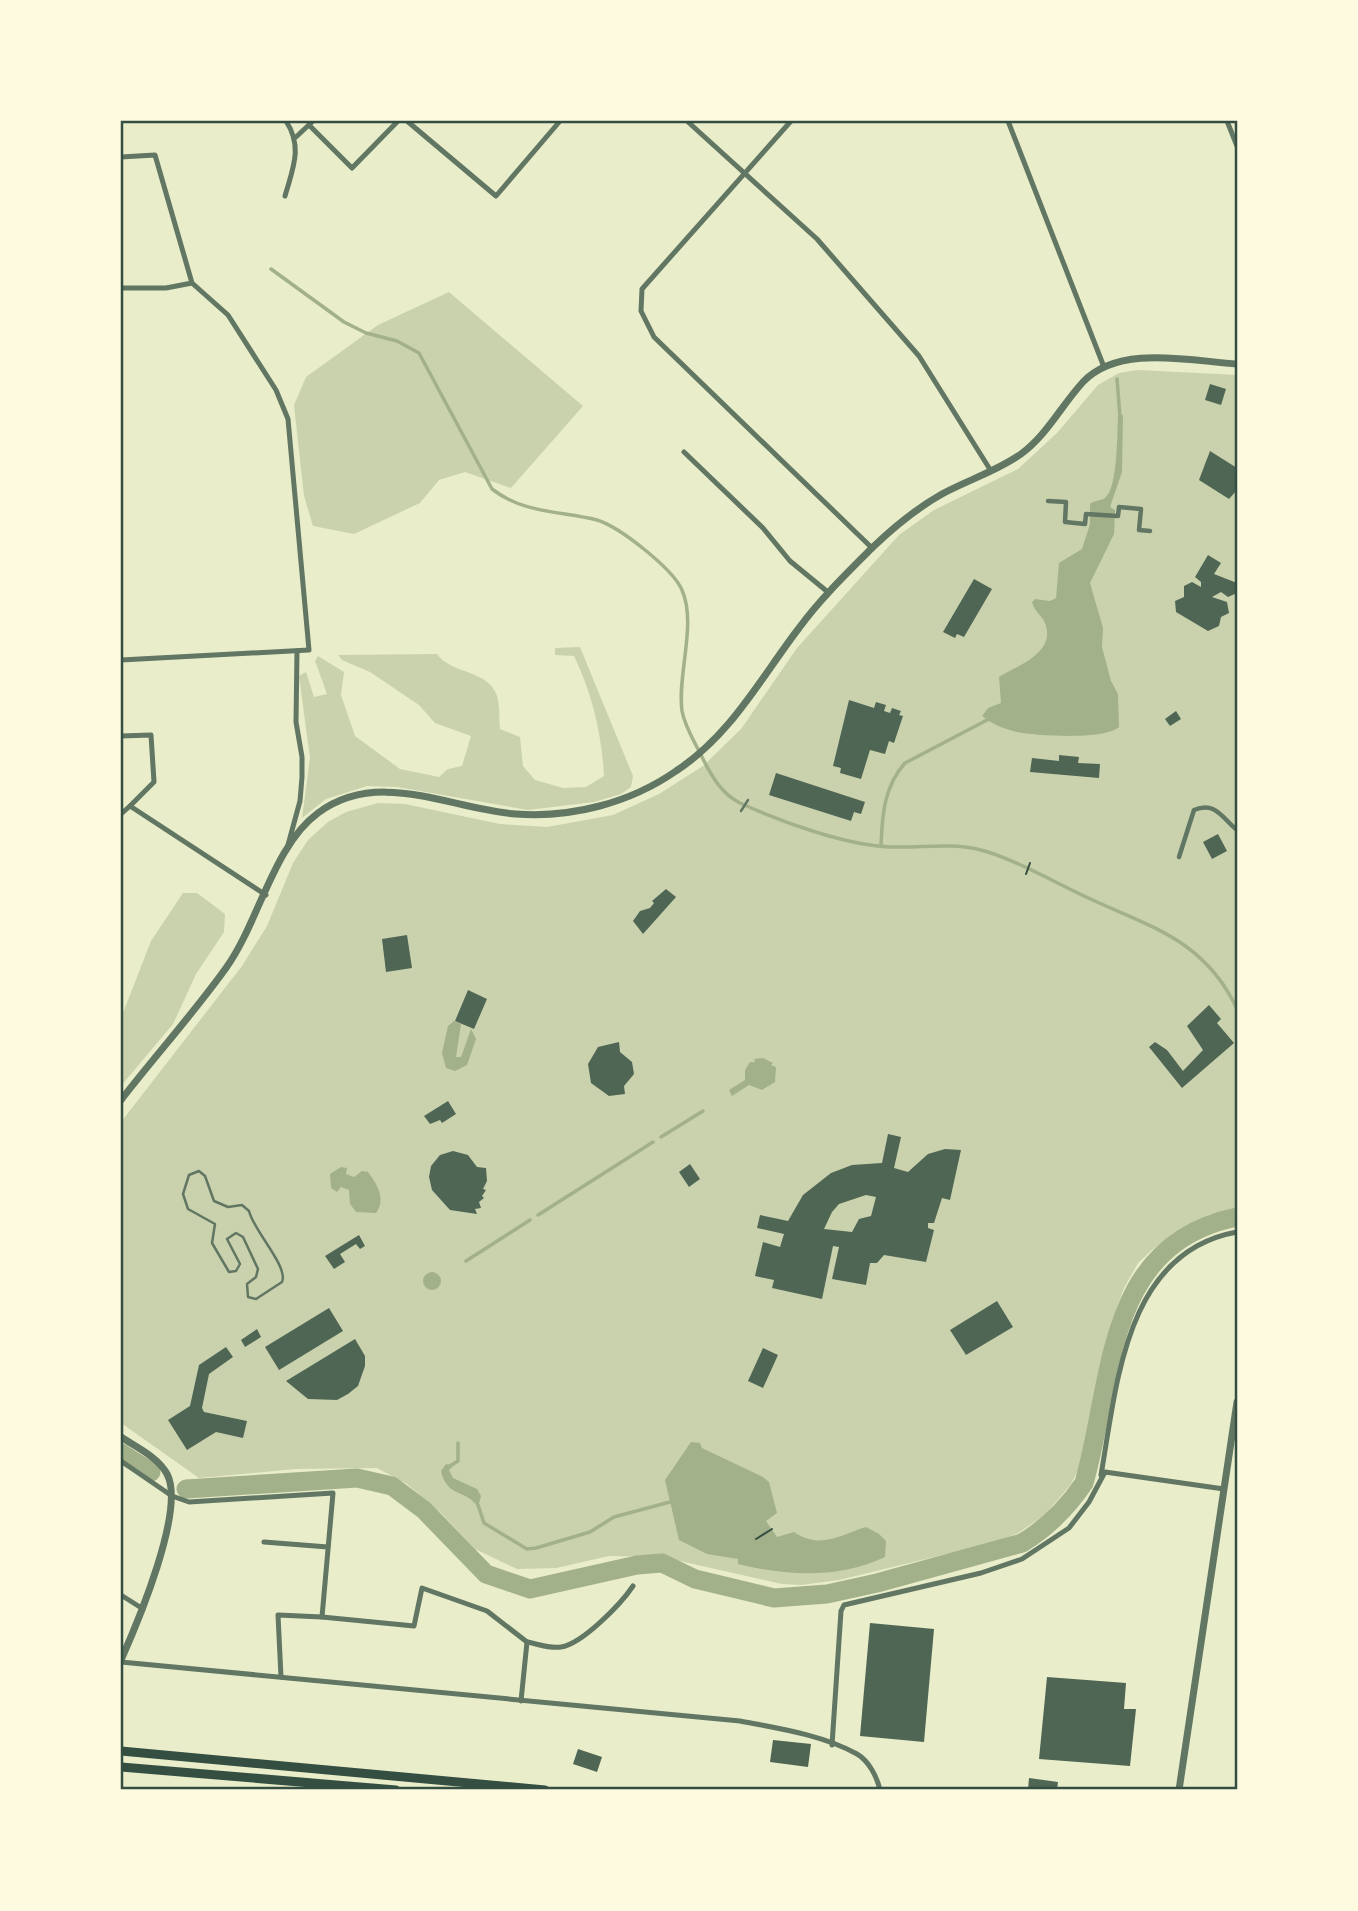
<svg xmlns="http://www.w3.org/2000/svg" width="1358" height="1911" font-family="Raleway,sans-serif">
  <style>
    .green { fill: #cad2ad }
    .water { fill: #a3b18a }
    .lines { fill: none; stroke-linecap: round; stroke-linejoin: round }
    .stream { stroke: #a3b18a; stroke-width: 3.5 }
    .river { stroke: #a3b18a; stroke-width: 19 }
    .building { fill: #4f6655; fill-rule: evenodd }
    .path { stroke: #344e41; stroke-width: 2 }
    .service { stroke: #617663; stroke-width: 2.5 }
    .pedestrian { stroke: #617663; stroke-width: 4.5 }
    .minor { stroke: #617663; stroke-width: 5 }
    .tertiary { stroke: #617663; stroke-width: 7 }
    .trunk { stroke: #344e41; stroke-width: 9 }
    .neatline { fill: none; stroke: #344e41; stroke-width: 2.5 }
  </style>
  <rect width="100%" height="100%" fill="#e9edc9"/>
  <g class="green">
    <path d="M449,292L583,406L511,488L465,472L439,480L420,503L354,534L313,526L304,496L294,405L306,377L378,325Z"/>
    <path d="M1138,370L1237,375V1209L1208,1215L1188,1225L1153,1249L1138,1263L1124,1288L1112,1320L1101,1383L1078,1470L1071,1484L1045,1515L1018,1533L996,1542L839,1580L801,1585L782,1584L662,1557L609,1556L556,1568L517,1569L475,1549L441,1513L407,1484L377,1468L296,1469L199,1478L121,1423V1122L242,966L267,926L293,863L308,840L328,822L346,812L378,803L405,804L500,824L547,827L613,815L659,794L703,766L741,729L797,648L899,535L934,510L1018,469L1057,433L1098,385L1119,373Z"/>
    <path d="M580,647L633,776L631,787L621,794L594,802L528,810L397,787L367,786L326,799L302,818L310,758L299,676L306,672L314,697L327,694L315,661L318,656L344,672L341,695L355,736L400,769L439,777L448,769L462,766L471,736L435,723L419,705L370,672L342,660L338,655L437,654C452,675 488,669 497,696C500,706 499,719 500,729L520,737L523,766L535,780L563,788L586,787L604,776C602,735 592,693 574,656L555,655V648Z"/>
    <path d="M183,893H197L225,914L224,932L196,974L173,1024L121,1086V1018L151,941Z"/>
  </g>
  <g class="water">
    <path d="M1123,415L1122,472L1110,507L1115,510L1114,534L1090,583L1103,628L1102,647L1111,681L1118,694L1119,727C1105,740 1037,736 1017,732C1004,729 992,724 982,716L988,708L1001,703L999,677C1016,666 1054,654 1046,626C1044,617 1034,612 1032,602L1035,599L1050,601L1056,598L1059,563L1082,549L1090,524V504C1094,500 1100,501 1105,498C1118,488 1117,432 1118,416Z"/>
    <path d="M454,1021L461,1024L456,1057H461L471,1029L476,1039L467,1065L455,1071L446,1068L442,1053L448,1026Z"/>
    <path d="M754,1059L763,1058L773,1063L771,1065L776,1067L775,1082L762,1090L749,1085L732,1096L729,1090L745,1080V1070L750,1062H755Z"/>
    <path d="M341,1167L347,1168L346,1174L354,1177L362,1171L368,1172C378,1185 386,1200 376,1213L356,1212L350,1204L349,1190L341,1187L337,1192L331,1188L330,1174Z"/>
    <circle cx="432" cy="1281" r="9"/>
    <path d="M691,1442L700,1443L702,1448L763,1477L769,1482L777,1513L766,1521L777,1537L794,1532C821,1550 840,1535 866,1527L879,1534L886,1541L885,1557C839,1579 786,1576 738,1564V1559L707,1554L679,1540L665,1480Z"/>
    <path d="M446,1464L453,1466L449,1470L453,1478L477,1489L481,1496L478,1507C466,1489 447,1498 441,1471Z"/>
  </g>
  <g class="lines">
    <g class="stream">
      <path d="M271,269L344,322L366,333L397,341L419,353L492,489C524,514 562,511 597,520C620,527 673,569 682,590C697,624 677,675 682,711C685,728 696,744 703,759C712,777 722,794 740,803C782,822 847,846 892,847C921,848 949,843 977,849C1011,857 1052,881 1084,896C1147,926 1204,938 1237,1009"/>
      <path d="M1117,379L1120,417"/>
      <path d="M881,846C882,816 884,786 905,763L989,719"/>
      <path d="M661,1137L703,1111"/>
      <path d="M538,1215L653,1142"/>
      <path d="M466,1261L530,1220"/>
      <path d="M448,1467L458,1461V1443"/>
      <path d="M478,1505L484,1523L527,1549L536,1548L590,1532L614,1517L670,1502"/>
    </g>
    <g class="river">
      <path d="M121,1453L151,1472"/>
      <path d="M186,1489L357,1478L392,1486L424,1510L486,1574L530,1589L637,1565L662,1563L695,1579L774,1598L827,1594L877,1583L1022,1543C1047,1528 1067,1508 1084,1483C1114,1378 1104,1244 1237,1217"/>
    </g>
  </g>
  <g class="building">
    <path d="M1210,384L1226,389L1221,405L1205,400Z"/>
    <path d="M1210,451L1237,468V490L1229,499L1199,480Z"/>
    <path d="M1208,555L1221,563L1214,574L1237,583V593L1228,597L1221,592L1212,597L1227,602L1229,613L1221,617L1219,626L1208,631L1176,612L1175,601L1184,597V586L1192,582L1201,587V582L1195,577Z"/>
    <path d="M974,579L992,589L964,637L957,634L955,638L943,632Z"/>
    <path d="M849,700L874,708L876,702L886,705L884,711L890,713L892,708L901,711L899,715L903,716L894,743L889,741L885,754L870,750L861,779L840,773L841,768L833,766Z"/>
    <path d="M1176,711L1181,719L1170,726L1165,719Z"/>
    <path d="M1059,755L1079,757L1078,763L1100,764L1099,778L1030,772L1032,758L1059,761Z"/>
    <path d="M776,773L865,802L861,814L854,812L851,821L769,795Z"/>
    <path d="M1218,834L1227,851L1212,859L1203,842Z"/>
    <path d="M666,889L676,897L643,934L633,921L640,911L650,908L654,903L652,901Z"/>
    <path d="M407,935L412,968L386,972L382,939Z"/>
    <path d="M468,990L487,999L474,1029L455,1021Z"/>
    <path d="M1209,1005L1221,1019L1217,1023L1234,1043L1182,1088L1149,1047L1155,1042L1167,1050L1183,1071L1203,1050L1187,1026Z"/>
    <path d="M619,1042L620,1052L632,1062L634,1074L624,1086L625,1094L609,1096L591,1083L588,1064L598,1047Z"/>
    <path d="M448,1101L456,1114L442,1123L440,1120L430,1124L424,1116Z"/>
    <path d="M888,1134L901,1137L894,1168L908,1172L928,1154L945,1149L961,1150L950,1200L942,1198L934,1223H928V1228L934,1230L926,1262L884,1255L877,1263H870L866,1285L832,1279L839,1247L833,1246L822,1299L772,1288L774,1280L755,1276L763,1242L780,1247L784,1234L757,1228L760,1215L788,1221L803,1195L831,1173L852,1165L882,1163ZM866,1195L876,1197L871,1216L859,1219L852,1232L824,1229L832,1212L839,1204Z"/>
    <path d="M453,1151L468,1155L477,1167L486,1168L487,1181L483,1189L486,1190L482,1196L484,1198L479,1202L481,1208L475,1209L477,1214L450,1210L432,1190L429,1177L431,1166L440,1155Z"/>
    <path d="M690,1164L700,1179L689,1187L679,1172Z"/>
    <path d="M359,1235L365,1246L360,1249L356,1244L340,1254L345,1262L334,1269L325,1256Z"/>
    <path d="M997,1301L1013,1327L966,1355L950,1330Z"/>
    <path d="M329,1308L343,1331L279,1370L265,1347Z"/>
    <path d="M257,1329L261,1337L245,1347L241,1340Z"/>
    <path d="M355,1339L365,1356V1366L358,1386L348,1394L337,1400L308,1399L286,1381Z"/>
    <path d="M226,1347L233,1357L209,1374L202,1408L204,1412L247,1421L243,1438L216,1432L187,1450L168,1420L190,1406L199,1365Z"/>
    <path d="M763,1348L778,1355L763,1388L748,1381Z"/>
    <path d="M870,1623L934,1629L924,1742L860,1736Z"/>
    <path d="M1047,1677L1126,1683L1124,1709H1136L1130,1766L1039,1759Z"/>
    <path d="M773,1740L811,1744L808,1767L770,1762Z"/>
    <path d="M578,1749L602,1757L597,1772L573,1764Z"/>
    <path d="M1029,1778L1058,1782L1057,1790H1028Z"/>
  </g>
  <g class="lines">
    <g class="path">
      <path d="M1026,874L1030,863"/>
      <path d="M756,1539L772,1529"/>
    </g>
    <g class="service">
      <path d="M741,811L748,800"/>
      <path d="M199,1171L205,1176L214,1201L228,1207L242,1205L249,1211C253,1230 289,1267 282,1282L256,1299L248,1297L247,1284L256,1277L258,1269L243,1237L236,1233L227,1239L240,1264L236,1271L229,1272L212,1243L215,1224L188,1209L183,1194L189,1175Z"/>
    </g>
    <g class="pedestrian">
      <path d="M1048,501L1066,502L1065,522L1085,524L1086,514L1118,516L1119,507L1141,509L1139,530L1150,531"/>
      <path d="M1179,857L1194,810C1216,801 1222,818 1237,830"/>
    </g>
    <g class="minor">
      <path d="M407,121L496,196L560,121"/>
      <path d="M687,121L817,239L919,356L991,471"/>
      <path d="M791,121L642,289L641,311L654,337L872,548"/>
      <path d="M1008,121L1104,367"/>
      <path d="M1227,121L1237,146"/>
      <path d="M309,125L352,168L398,121"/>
      <path d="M296,137L313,121"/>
      <path d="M121,157L155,155L192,283L228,315L276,390L288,419L309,650L121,660"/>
      <path d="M285,196C293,168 303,147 286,121"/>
      <path d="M121,288H166L192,283"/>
      <path d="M684,452L763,528L790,561L829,593"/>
      <path d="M121,736L151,735L154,782L130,806"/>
      <path d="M121,814L130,806L266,895"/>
      <path d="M288,845L300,801L302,777V757L296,722L297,651"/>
      <path d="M121,1461L172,1496L189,1502L333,1493L322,1617L414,1626L422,1588L487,1611L527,1642L521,1701"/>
      <path d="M1101,1475C1117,1384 1125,1252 1237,1232"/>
      <path d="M264,1542L328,1547"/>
      <path d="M121,1595L143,1609"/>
      <path d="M527,1642C538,1644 550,1649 561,1647C582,1644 621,1604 633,1586"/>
      <path d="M121,1662L740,1721C777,1728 823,1735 857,1754C869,1761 877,1777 880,1790"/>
      <path d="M281,1677L278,1615L322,1617"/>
      <path d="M832,1745L841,1611L844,1605L981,1573L1022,1559L1069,1528L1089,1502L1105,1472L1224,1489"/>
    </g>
    <g class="tertiary">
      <path d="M121,1100C155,1056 193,1014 226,968C259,922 273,846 318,813C379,768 450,809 516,814C572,818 630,803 676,771C731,735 760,679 799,628C820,599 848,572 873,547C894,527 917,508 942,494C968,480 997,471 1021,454C1047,435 1061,406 1083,382C1119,344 1190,361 1237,364"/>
      <path d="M121,1437C136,1447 158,1457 167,1474C186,1509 137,1624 121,1660"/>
      <path d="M1179,1790L1237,1402"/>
    </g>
    <g class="trunk">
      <path d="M121,1751L545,1790"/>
      <path d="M121,1767L396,1790"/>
    </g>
  </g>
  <rect width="1358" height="1911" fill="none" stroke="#fefae0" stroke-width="245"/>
  <rect x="122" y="122" width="1114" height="1666" class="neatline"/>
</svg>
